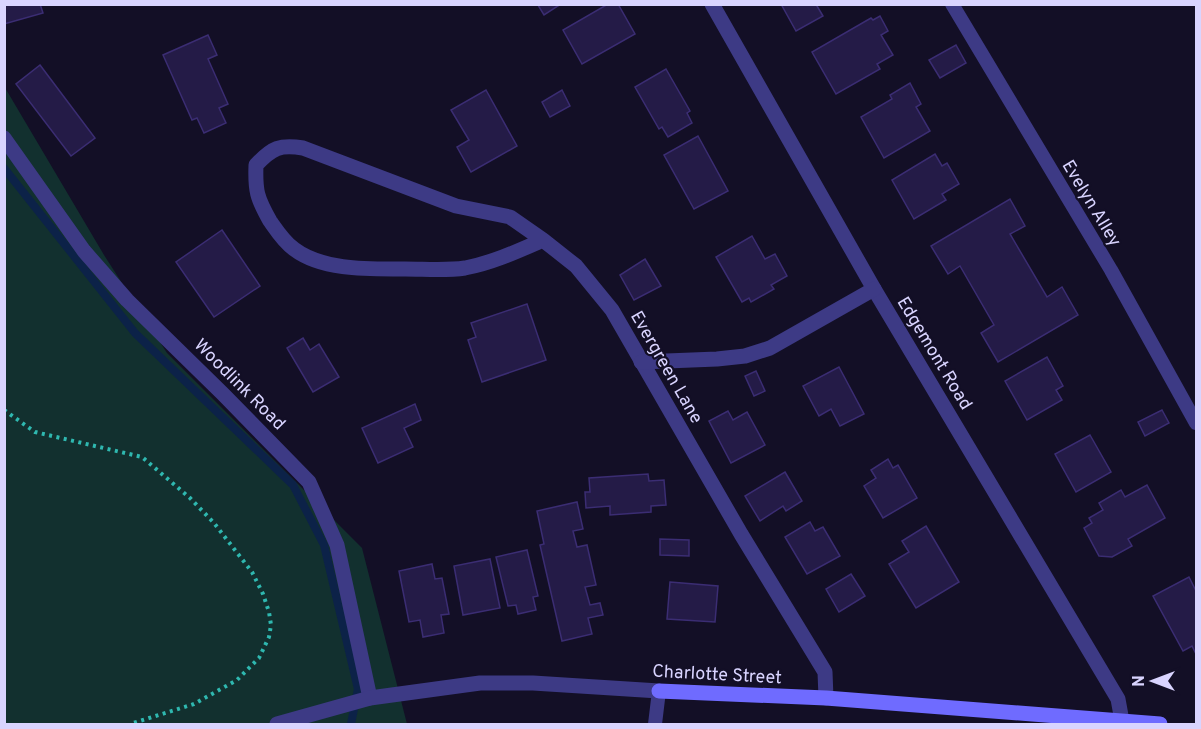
<svg xmlns="http://www.w3.org/2000/svg" width="1201" height="729" font-family="Overpass,sans-serif">
  <style>
    .green { fill: #12302f }
    .lines { fill: none; stroke-linecap: round; stroke-linejoin: round }
    .stream { stroke: #0c2248; stroke-width: 8 }
    .building { fill: #241b47; stroke: #3b2d73; stroke-width: 1.5 }
    .path { stroke: #2fb8b0; stroke-width: 4; stroke-dasharray: 3 4.5; stroke-linecap: butt }
    .lane { stroke: #3d3a85; stroke-width: 14 }
    .street { stroke: #3d3a85; stroke-width: 15 }
    .secondary { stroke: #6f6bff; stroke-width: 15 }
    .labels { text-anchor: middle; stroke-width: 4.5; stroke-linejoin: round; paint-order: stroke }
    .street-label { font-size: 18px; fill: #d9d4ff; stroke: #130f26 }
  </style>
  <rect width="100%" height="100%" fill="#130f26"/>
  <path class="green" d="M4,86L104,255L167,353L362,548L407,724H5Z"/>
  <g class="lines">
    <path class="stream" d="M4,168L135,333L293,485L324,545L358,689L351,724"/>
  </g>
  <g class="building">
    <path d="M4,4H40L43,13L4,24Z"/>
    <path d="M535,4H561L544,15L538,5Z"/>
    <path d="M608,4H618L635,34L582,64L563,30Z"/>
    <path d="M781,4H819L817,6L823,16L796,31Z"/>
    <path d="M880,16L888,31L881,35L893,55L877,64L880,69L836,94L812,52L871,18L873,20Z"/>
    <path d="M208,35L217,55L208,59L228,104L219,108L226,123L204,133L197,118L192,120L163,55Z"/>
    <path d="M956,45L966,63L940,78L929,60Z"/>
    <path d="M40,65L95,138L71,156L16,84Z"/>
    <path d="M666,69L690,111L687,113L692,123L668,137L662,127L659,129L635,87Z"/>
    <path d="M910,83L921,104L916,107L930,131L884,158L861,117L892,99L890,95Z"/>
    <path d="M486,90L517,146L471,172L457,147L469,140L451,110Z"/>
    <path d="M562,90L570,106L550,117L542,102Z"/>
    <path d="M698,136L728,191L694,209L664,155Z"/>
    <path d="M935,154L942,166L947,163L959,184L942,194L946,200L914,219L892,180Z"/>
    <path d="M1010,199L1025,226L1010,234L1047,297L1062,287L1078,315L998,362L981,333L994,325L960,266L948,274L931,246Z"/>
    <path d="M222,230L260,286L214,317L176,262Z"/>
    <path d="M752,236L765,259L775,254L787,276L771,285L774,289L751,302L749,298L742,302L716,257Z"/>
    <path d="M645,259L661,286L634,300L620,275Z"/>
    <path d="M527,304L546,360L482,382L468,340L476,337L471,323Z"/>
    <path d="M303,338L310,350L319,344L339,377L313,392L287,348Z"/>
    <path d="M1047,357L1063,386L1056,390L1062,400L1027,420L1005,381Z"/>
    <path d="M839,367L864,414L840,426L831,409L819,416L803,386Z"/>
    <path d="M756,371L765,391L754,396L745,376Z"/>
    <path d="M415,404L421,420L404,428L413,447L378,463L362,428Z"/>
    <path d="M1162,410L1169,423L1145,436L1138,422Z"/>
    <path d="M728,411L733,420L747,412L765,445L731,463L709,421Z"/>
    <path d="M1090,435L1111,472L1076,492L1055,454Z"/>
    <path d="M888,459L893,468L898,465L917,498L883,518L864,486L876,478L871,470Z"/>
    <path d="M785,472L802,501L786,511L783,506L760,521L745,496Z"/>
    <path d="M648,474L649,481L664,480L666,505L651,506V512L610,515V506L586,508L585,492H590L589,478Z"/>
    <path d="M1147,485L1165,518L1128,539L1132,546L1112,557L1099,556L1084,528L1092,523L1089,518L1103,510L1099,503L1121,490L1125,497Z"/>
    <path d="M577,502L583,529L573,531L577,547L587,545L596,585L585,587L590,605L600,603L603,615L588,618L592,634L562,641L540,545L544,544L537,511Z"/>
    <path d="M810,522L815,531L823,527L840,556L807,574L785,537Z"/>
    <path d="M926,526L959,582L916,608L889,564L909,552L902,541Z"/>
    <path d="M660,539L689,540V556L660,555Z"/>
    <path d="M527,550L538,596L533,597L536,610L518,614L516,605L508,606L496,557Z"/>
    <path d="M490,559L500,608L463,615L454,566Z"/>
    <path d="M432,564L435,579L442,578L449,614L441,615L444,633L423,637L420,620L409,622L399,571Z"/>
    <path d="M851,574L865,596L839,612L826,589Z"/>
    <path d="M1189,577L1196,591V654L1192,646L1183,651L1153,596Z"/>
    <path d="M670,582L718,586L715,622L667,619Z"/>
  </g>
  <g class="lines">
    <path class="path" d="M4,410L35,432L142,457L190,498L214,523L252,572L263,594L269,612L271,625L269,637L259,658L237,680L194,704L130,724"/>
    <g class="lane">
      <path d="M952,4L1111,270L1196,423"/>
      <path d="M655,724L659,691"/>
    </g>
    <g class="street">
      <path d="M712,4L874,289L1118,699L1122,721"/>
      <path d="M4,138L84,251L127,300L223,394L309,482L337,545L370,698"/>
      <path d="M543,240C518,251 492,263 465,268C446,271 425,269 405,269C370,269 323,271 294,249C284,242 277,231 270,221C257,198 255,191 256,165C272,148 280,144 303,148L456,206L510,217L543,240L576,266L612,310L741,534L825,672L826,698"/>
      <path d="M641,362L717,359L745,356L770,348L874,289"/>
      <path d="M277,724L370,698L480,683H533L659,691"/>
    </g>
    <path class="secondary" d="M659,691L826,698L1160,724"/>
  </g>
  <g class="labels">
    <g class="street-label">
      <text transform="translate(1092 203) rotate(59)" y="6">Evelyn Alley</text>
      <text transform="translate(935 353) rotate(59)" y="6">Edgemont Road</text>
      <text transform="translate(667 367) rotate(60)" y="6">Evergreen Lane</text>
      <text transform="translate(240 384) rotate(45)" y="6">Woodlink Road</text>
      <text transform="translate(717 674) rotate(3)" y="6">Charlotte Street</text>
    </g>
  </g>
  <rect width="1201" height="729" fill="none" stroke="#d9d4ff" stroke-width="12"/>
  <g transform="translate(1153 681) rotate(270)" stroke="#130f26" stroke-width="4.5" paint-order="stroke">
  <path d="M0-4.5L10 22L0 15L-10 22Z" fill="#d9d4ff"/>
  <text y="-9" font-size="16" font-weight="bold" text-anchor="middle" fill="#d9d4ff">N</text>
  </g>
</svg>
